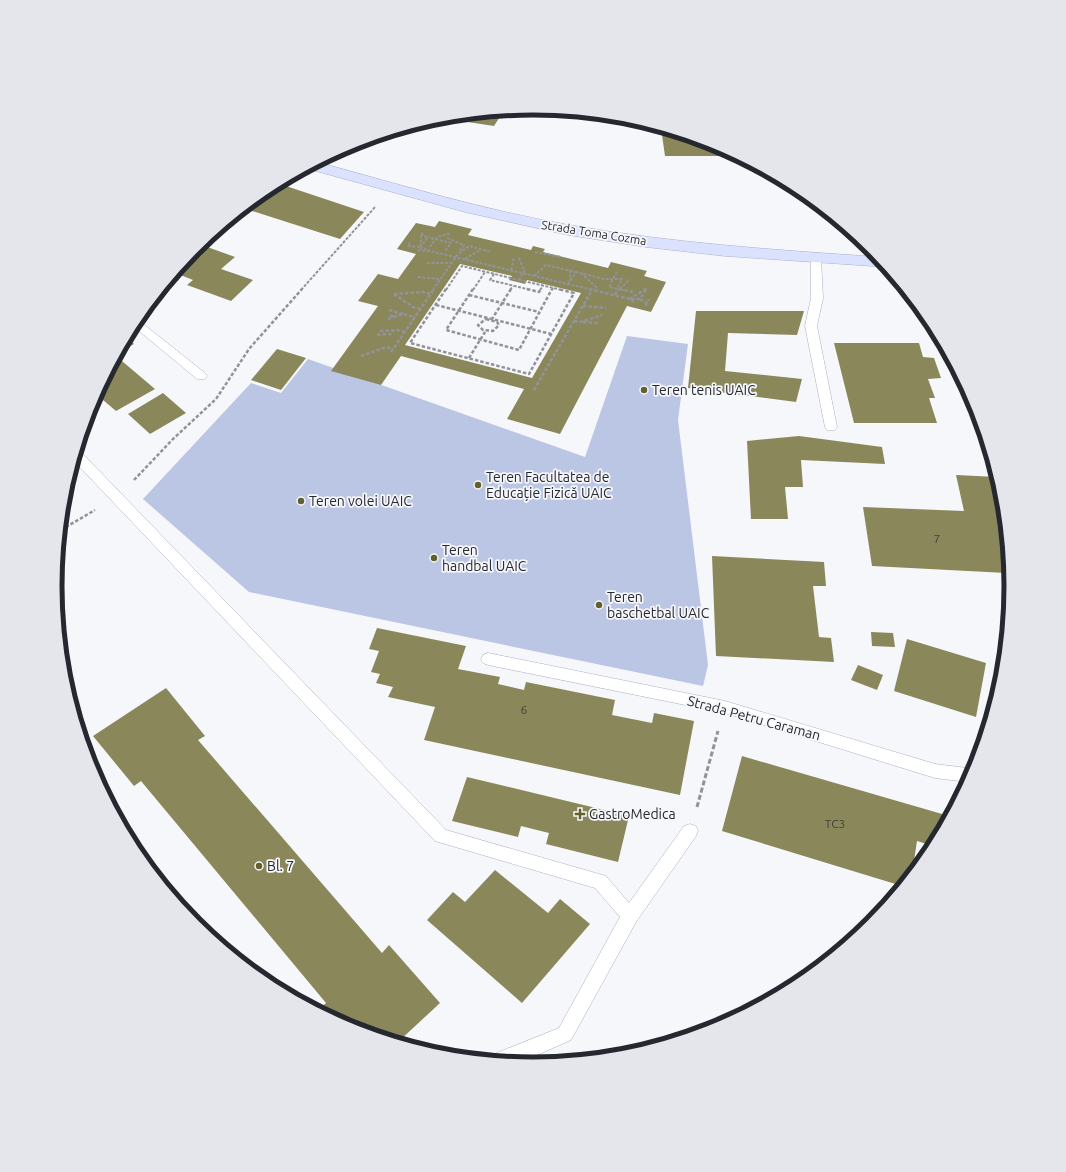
<svg xmlns="http://www.w3.org/2000/svg" width="1066" height="1172" font-family="Ubuntu,sans-serif">
  <style>
    .green { fill: #bbc5e4 }
    .building { fill: #8a885a; fill-rule: evenodd }
    .lines { fill: none; stroke-linecap: round; stroke-linejoin: round }
    .lane-casing { stroke: #aab0c5; stroke-width: 1 }
    .secondary-casing { stroke: #aab0c5; stroke-width: 1 }
    .path-far2 { stroke: #929399; stroke-width: 2; stroke-dasharray: 3 1.5; stroke-linecap: butt }
    .path-far1 { stroke: #929399; stroke-width: 2.5; stroke-dasharray: 3.5 2; stroke-linecap: butt }
    .path { stroke: #929399; stroke-width: 3; stroke-dasharray: 5 2.5; stroke-linecap: butt }
    .lane { fill: #fff; fill-rule: evenodd }
    .secondary { fill: #dbe2ff; fill-rule: evenodd }
    .poi-dot { fill: #63602d; stroke: #f6f7fb; stroke-width: 1.5 }
    .labels { text-anchor: middle; stroke-width: 3.5; stroke-linejoin: round; paint-order: stroke }
    .far-street-label { font-size: 12px; fill: #262830; stroke: #f6f7fb }
    .number-label { font-size: 12px; fill: #3f403a }
    .poi-label { font-size: 14px; fill: #262830; stroke: #f6f7fb; text-anchor: start }
    .street-label { font-size: 14px; fill: #262830; stroke: #f6f7fb }
    .rim { fill: none; stroke: #262830; stroke-width: 5 }
  </style>
  <rect width="100%" height="100%" fill="#f6f7fb"/>
  <path class="green" d="M627,336L688,344L678,420L708,665L703,686L249,592L143,499L251,383L281,393L308,359L585,457Z"/>
  <g class="building">
    <path d="M487,113L501,115L494,126L441,118Z"/>
    <path d="M661,128L716,144L737,156H665Z"/>
    <path d="M738,156L761,169H749L741,164Z"/>
    <path d="M277,183L364,212L340,239L243,208L268,188Z"/>
    <path d="M439,221L472,229L468,235L531,250L533,246L545,249L543,252L608,268L611,262L647,271L644,276L666,282L651,312L627,306L560,434L507,419L524,389L401,356L381,385L331,371L378,306L358,301L378,274L398,279L416,254L397,249L416,223L435,227ZM460,264L512,276L509,280L525,284L527,280L581,293L532,378L405,345Z"/>
    <path d="M199,244L235,257L221,269L253,280L231,301L187,285L193,280L178,274L171,280L169,279Z"/>
    <path d="M696,311H804L797,335L728,333L725,371L802,379L796,402L688,388Z"/>
    <path d="M127,337L134,344L119,352Z"/>
    <path d="M834,343H919L923,357L934,358L941,378L928,379L935,398H929L937,423H854Z"/>
    <path d="M277,349L306,358L281,390L251,380Z"/>
    <path d="M116,356L155,389L116,411L96,394Z"/>
    <path d="M163,393L186,413L150,434L128,414Z"/>
    <path d="M799,436L882,447L885,464L801,460L803,487H785L788,519H751L747,441Z"/>
    <path d="M956,475L997,477L1002,493L1011,589L1006,573L872,566L863,507L964,511Z"/>
    <path d="M712,556L824,562L826,586H813L819,637L831,638L834,662L716,656Z"/>
    <path d="M377,628L466,646L458,669L500,677L498,684L524,690L526,682L615,700L612,715L652,723L654,713L694,721L680,795L424,740L435,707L388,697L393,687L376,683L380,674L371,672L379,651L369,649Z"/>
    <path d="M871,632L893,633L895,647L872,646Z"/>
    <path d="M907,639L986,663L976,717L894,691Z"/>
    <path d="M858,665L883,675L877,690L851,680Z"/>
    <path d="M166,688L205,736L198,740L382,953L389,945L440,1003L398,1042L350,1028L319,1011L318,1010L326,1003L141,781L134,786L93,736Z"/>
    <path d="M742,756L949,816L933,846L917,841L912,874L902,886L722,831Z"/>
    <path d="M467,777L629,816L618,862L546,844L549,833L521,826L518,837L452,821Z"/>
    <path d="M495,870L548,913L560,899L590,924L522,1003L427,920L453,892L465,902Z"/>
  </g>
  <g class="lines">
    <g class="lane-casing">
      <g id="lane">
        <path d="M816,255L821,258L823,298L817,326L837,427L835,430H827L825,427L805,326L811,298V258Z"/>
        <path d="M137,319L205,373L207,376L205,379H197L133,326Z"/>
        <path d="M77,451L81,452L446,830L606,876L629,903L684,826L690,824L696,826L698,831L696,836L636,922L571,1040L519,1063L492,1060L494,1054L559,1028L620,917L595,888L435,841L74,461Z"/>
        <path d="M488,653L725,701L935,764L975,769L968,782L935,778L725,713L488,665L483,663L481,659L483,655Z"/>
      </g>
    </g>
    <g class="secondary-casing">
      <path id="secondary" d="M317,162C401,185 484,210 569,225C672,243 775,250 879,257L887,267L725,256L646,247L568,235L465,212L305,168Z"/>
    </g>
    <g class="path-far2">
      <path d="M421,233L427,238"/>
      <path d="M421,235V245L419,247L430,250"/>
      <path d="M431,238L451,243L445,251"/>
      <path d="M447,238L464,245L459,252"/>
      <path d="M408,244L410,243"/>
      <path d="M423,244L428,237H430"/>
      <path d="M408,246L419,247"/>
      <path d="M430,247L437,237L451,233"/>
      <path d="M418,250L434,252L593,290"/>
      <path d="M535,252L561,257"/>
      <path d="M519,258L524,271"/>
      <path d="M465,259L480,250"/>
      <path d="M427,263H451"/>
      <path d="M511,270L514,257"/>
      <path d="M570,270V281"/>
      <path d="M617,272L609,287L624,290"/>
      <path d="M581,273L596,287L594,290"/>
      <path d="M494,274L490,280L531,290"/>
      <path d="M534,276L546,265L576,272"/>
      <path d="M418,277L440,279"/>
      <path d="M519,280L562,290"/>
      <path d="M519,280L525,270"/>
      <path d="M568,284L576,272L604,279H622L617,290"/>
      <path d="M620,289L630,279"/>
      <path d="M301,290L376,206"/>
      <path d="M433,290L458,254L469,246L491,252"/>
      <path d="M446,290L462,266L519,280"/>
      <path d="M473,290L485,272"/>
      <path d="M510,290L513,286"/>
      <path d="M540,290L543,286"/>
      <path d="M552,290L553,288"/>
      <path d="M644,290L648,288"/>
    </g>
    <g class="path-far1">
      <path d="M446,289L410,343L529,374L574,293L558,289"/>
      <path d="M473,289L446,330L519,350L552,289"/>
      <path d="M511,289L492,319L551,334"/>
      <path d="M527,289L539,292L541,289"/>
      <path d="M589,289L630,299L634,302"/>
      <path d="M619,289L633,292"/>
      <path d="M394,294L423,292L431,294"/>
      <path d="M394,294L413,307L421,309"/>
      <path d="M469,295L539,312"/>
      <path d="M615,295L618,289"/>
      <path d="M629,299L646,289"/>
      <path d="M631,299H640L646,290"/>
      <path d="M640,299L648,304"/>
      <path d="M648,299L649,301"/>
      <path d="M436,305L492,319"/>
      <path d="M645,305H647"/>
      <path d="M583,306L606,308"/>
      <path d="M389,310L403,314"/>
      <path d="M390,316H397"/>
      <path d="M388,319L403,314L415,317"/>
      <path d="M486,319L497,322L499,325L493,331L483,330L478,325Z"/>
      <path d="M574,321L580,322L602,315"/>
      <path d="M583,322L598,323"/>
      <path d="M380,331L397,330L405,332"/>
      <path d="M377,335L391,334L394,330"/>
      <path d="M391,352L434,289"/>
      <path d="M361,356L386,347L393,349"/>
      <path d="M469,358L485,332"/>
      <path d="M534,390L592,290"/>
      <path d="M134,480L173,439L216,399L249,349L302,289"/>
      <path d="M61,530L95,510"/>
    </g>
    <path class="path" d="M697,807L718,731"/>
    <use href="#lane" class="lane"/>
    <use href="#secondary" class="secondary"/>
  </g>
  <g class="poi-dot">
    <circle cx="644" cy="390" r="4"/>
    <circle cx="478" cy="485" r="4"/>
    <circle cx="301" cy="501" r="4"/>
    <circle cx="434" cy="558" r="4"/>
    <circle cx="599" cy="605" r="4"/>
    <path d="M578 808h4v4h4v4h-4v4h-4v-4h-4v-4h4z"/>
    <circle cx="259" cy="866" r="4"/>
  </g>
  <g class="labels">
    <g class="far-street-label">
      <text transform="translate(594 233) rotate(9)" y="4">Strada Toma Cozma</text>
    </g>
    <g class="number-label">
      <text x="937" y="543">7</text>
      <text x="524" y="714">6</text>
      <text x="835" y="828">TC3</text>
    </g>
    <g class="poi-label">
      <text x="652" y="395">Teren tenis UAIC</text>
      <text x="486" y="482">Teren Facultatea de<tspan x="486" dy="16">Educație Fizică UAIC</tspan></text>
      <text x="309" y="506">Teren volei UAIC</text>
      <text x="442" y="555">Teren<tspan x="442" dy="16">handbal UAIC</tspan></text>
      <text x="607" y="602">Teren<tspan x="607" dy="16">baschetbal UAIC</tspan></text>
      <text x="589" y="819">GastroMedica</text>
      <text x="267" y="871">Bl. 7</text>
    </g>
    <g class="street-label">
      <text transform="translate(754 718) rotate(15)" y="5">Strada Petru Caraman</text>
    </g>
  </g>
  <path d="M0 0H1066V1172H0ZM62 586a471 471 0 1 1 942 0a471 471 0 1 1-942 0Z" fill="#e5e6eb" fill-rule="evenodd"/>
  <path class="rim" d="M62 586a471 471 0 1 1 942 0a471 471 0 1 1-942 0Z"/>
</svg>
